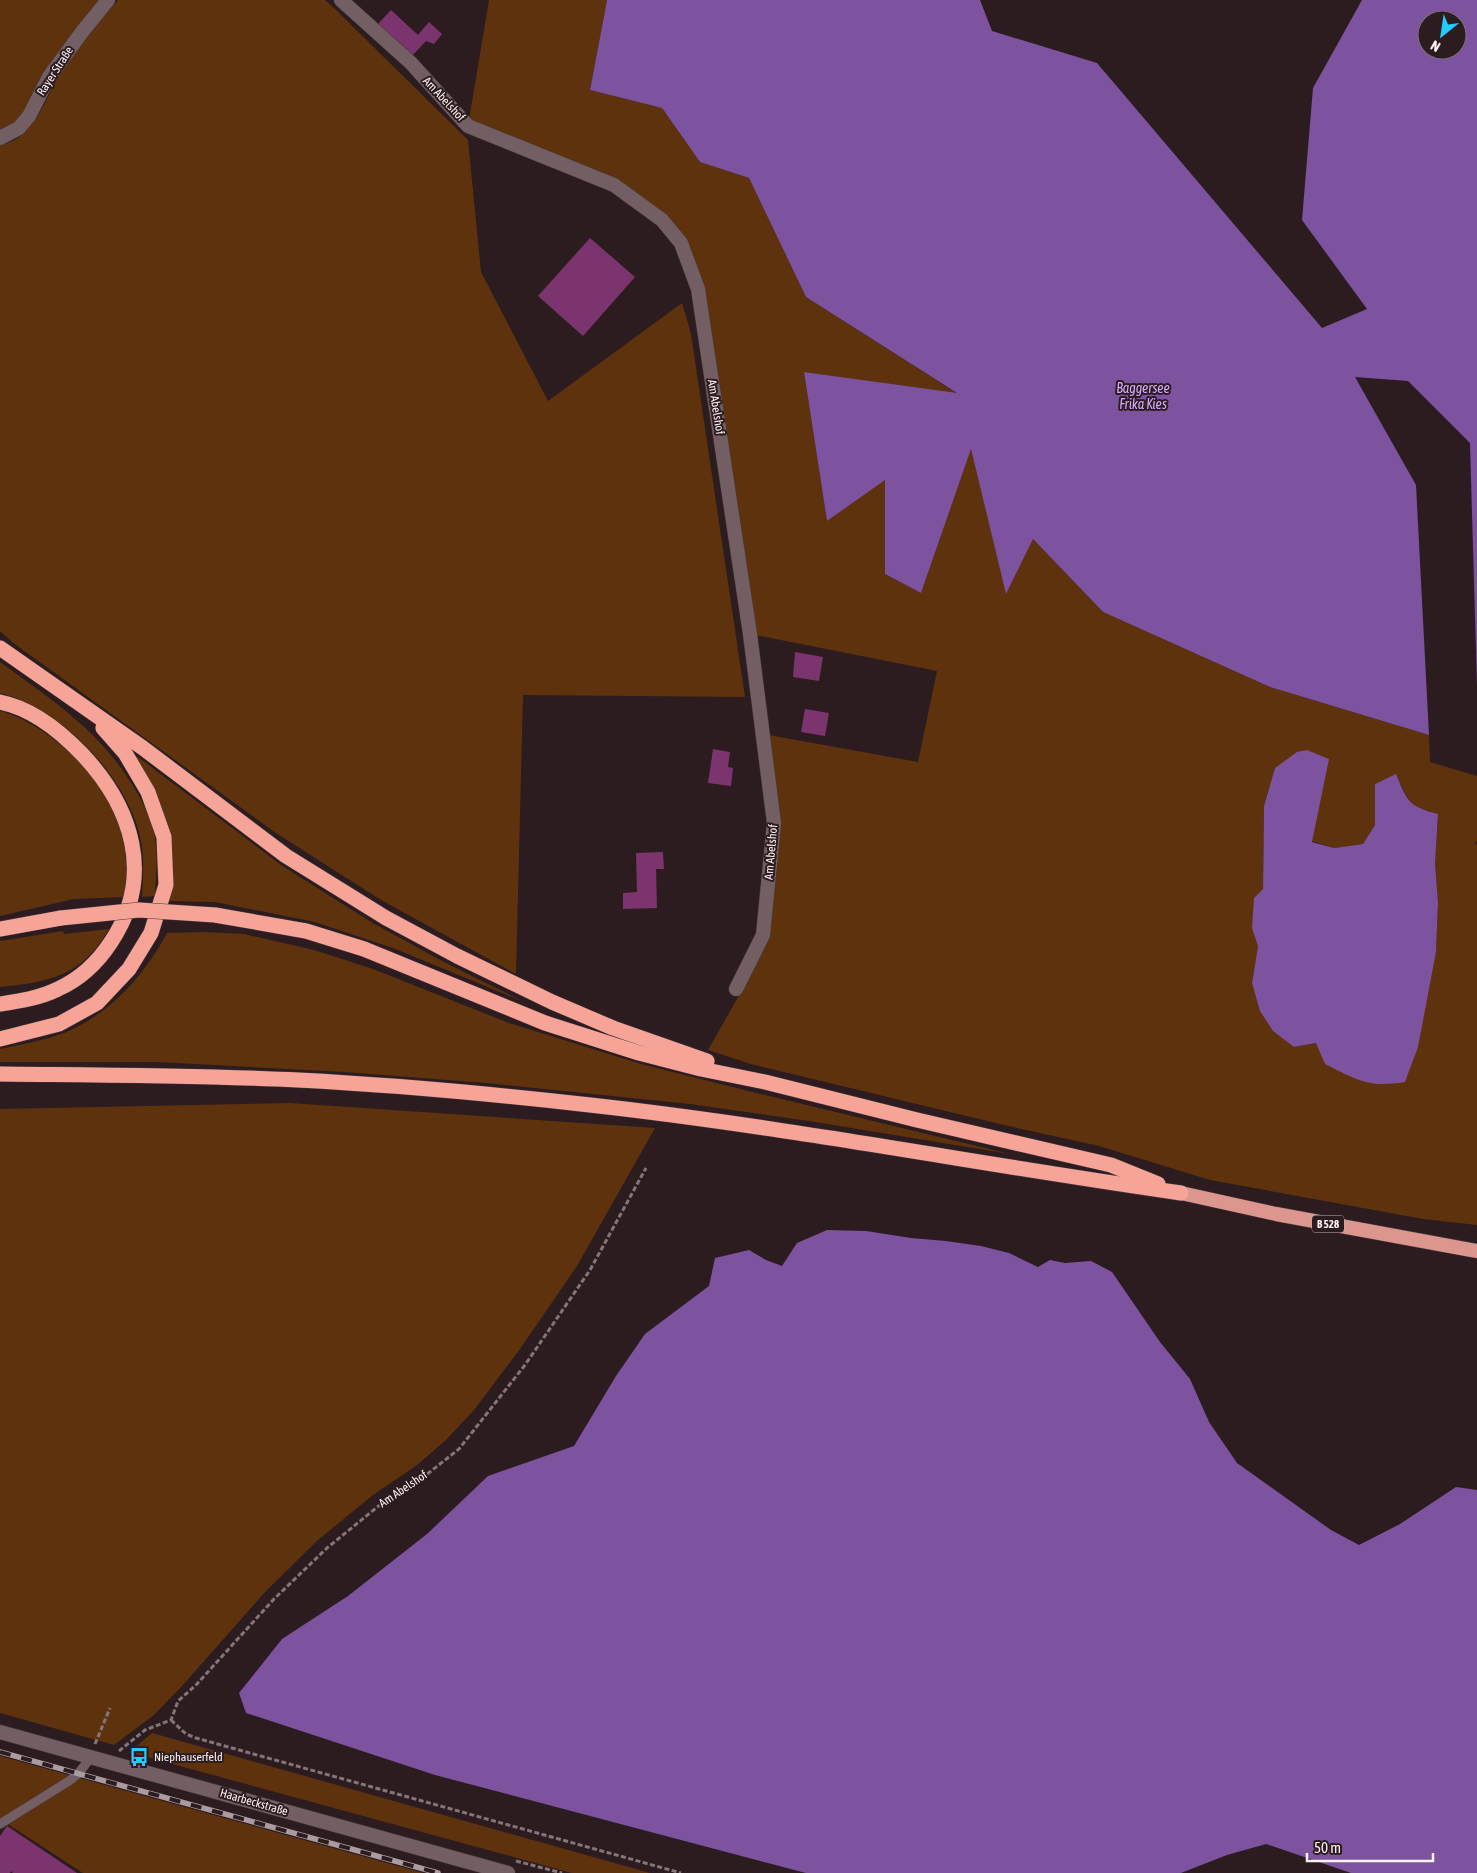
<svg xmlns="http://www.w3.org/2000/svg" width="1477" height="1873" font-family="'Asap Condensed',sans-serif">
  <style>
    .green { fill: #5e320d; fill-rule: evenodd }
    .water { fill: #7d529f; fill-rule: evenodd }
    .building { fill: #7c346e }
    .lines { fill: none; stroke-linecap: round; stroke-linejoin: round }
    .service-casing { stroke: #463a3d; stroke-width: 10 }
    .minor-casing { stroke: #463a3d; stroke-width: 15 }
    .tertiary-casing { stroke: #463a3d; stroke-width: 15 }
    .trunk-casing { stroke: #463a3d; stroke-width: 15 }
    .motorway-casing { stroke: #463a3d; stroke-width: 16 }
    .path { stroke: #847579; stroke-width: 3; stroke-dasharray: 5 2.5; stroke-linecap: butt }
    .service { stroke: #725e63; stroke-width: 9 }
    .minor { stroke: #725e63; stroke-width: 14 }
    .tertiary { stroke: #725e63; stroke-width: 14 }
    .trunk { stroke: #dc968e; stroke-width: 14 }
    .motorway { stroke: #f7a498; stroke-width: 15 }
    .rail-casing { stroke: #a99b9f; stroke-width: 5.5 }
    .rail { stroke: #2c1c20; stroke-width: 4; stroke-dasharray: 11; stroke-linecap: butt }
    .motorway-bridge-casing { stroke: #463a3d; stroke-width: 16; stroke-linecap: butt }
    .motorway-bridge { stroke: #f7a498; stroke-width: 15 }
    .labels { text-anchor: middle; stroke-width: 4; stroke-linejoin: round; paint-order: stroke }
    .shield { fill: #2c1c20; stroke: #beb1b4; stroke-width: 1 }
    .shield-label { font-size: 11px; font-weight: bold; fill: #fdf1f4 }
    .street-label { font-size: 12px; fill: #fdf1f4; stroke: #2c1c20 }
    .poi-label { font-size: 12px; fill: #fdf1f4; stroke: #2c1c20; text-anchor: start }
    .water-label { font-size: 14px; font-style: italic; fill: #d8abff; stroke: #2c1c20 }
  </style>
  <rect width="100%" height="100%" fill="#2c1c20"/>
  <g class="green">
    <path d="M0,0H108L29,116L0,136Z"/>
    <path d="M118,0H325L334,8L468,140L481,272L548,401L682,303L691,334L745,697L523,695L516,974L381,900L276,833L12,642L0,631V145C36,139 46,95 63,68C79,44 100,22 118,0Z"/>
    <path d="M489,0H607L590,90L662,108L700,162L749,178L806,297L958,394L804,372L827,521L885,479V574L921,593L971,448L1006,593L1033,539L1103,612L1270,687L1429,735L1430,762L1477,776V841L1475,843L1477,845V1225L1423,1219L1210,1180L1099,1146L1004,1125L751,1064L708,1050L741,992L763,935L774,823L763,734L918,762L937,671L750,634L698,289L681,243L614,185L468,126ZM1275,768L1318,810L1312,841L1334,848L1363,844L1375,825V784L1396,775C1410,801 1406,806 1438,814L1435,864L1438,902L1436,952L1316,1043L1294,1047L1252,983L1258,946L1263,889L1264,806Z"/>
    <path d="M0,662C52,700 99,730 133,786C141,799 149,814 153,828C159,850 156,874 155,896L142,897C143,875 145,853 139,832C123,773 60,708 0,693Z"/>
    <path d="M0,711C48,724 106,778 120,826C127,850 128,873 124,897L74,899L0,916Z"/>
    <path d="M134,754L281,865L371,922L442,961L524,1002L393,948L315,922L215,902L169,901C182,849 163,798 133,755Z"/>
    <path d="M109,929C82,976 50,982 0,987V941L63,931L64,934Z"/>
    <path d="M204,932L244,934L314,950L373,969L509,1023L641,1064L748,1091L1010,1154L809,1121L690,1104L487,1083L344,1072L158,1062H0V1049C20,1045 45,1040 64,1033C111,1013 143,977 167,933Z"/>
    <path d="M290,1103L655,1128L577,1266L520,1349L474,1410L446,1440L417,1465L373,1495L318,1540L266,1591L182,1686L154,1715L114,1745L0,1713V1109Z"/>
    <path d="M152,1733L650,1873H572L136,1754L133,1749Z"/>
    <path d="M0,1756L423,1873H83L3,1821L0,1822Z"/>
  </g>
  <g class="water">
    <path d="M607,0H980L992,31L1097,63L1322,328L1367,309L1302,220L1313,88L1362,0H1477V687L1470,443L1408,381L1355,377L1416,485L1429,735L1270,687L1103,612L1033,539L1006,594L971,449L921,593L885,574V480L827,521L804,372L957,393L806,297L749,178L700,162L662,108L590,90ZM1427,20H1457V50H1427Z"/>
    <path d="M1307,750L1329,759L1312,842L1334,848L1363,844L1375,825V784L1396,774C1408,802 1408,806 1438,814L1435,864L1438,902L1436,952L1418,1047L1405,1082C1368,1088 1357,1080 1325,1064L1316,1043L1294,1047L1273,1031L1260,1011L1252,983L1258,946L1252,928L1254,898L1263,889L1264,806L1275,768L1297,752Z"/>
    <path d="M827,1230L866,1231L911,1238L946,1241L981,1246L1009,1253L1038,1267L1050,1260L1065,1263L1091,1261L1112,1272L1160,1342L1190,1379L1209,1422L1237,1463L1331,1530L1359,1545L1400,1524L1456,1487L1477,1490V1873H1351L1266,1844L1227,1855L1181,1873H806L435,1775L246,1713L239,1693L282,1639L348,1596L427,1534L488,1476L574,1446L616,1376L645,1334L709,1286L715,1258L749,1250L766,1260L782,1266L797,1243Z"/>
  </g>
  <g class="building">
    <path d="M391,10L418,35L429,22L442,34L434,44L426,41L412,56L377,25Z"/>
    <path d="M590,238L635,277L583,336L538,296Z"/>
    <path d="M795,652L823,657L819,681L793,677Z"/>
    <path d="M805,709L829,713L825,736L801,732Z"/>
    <path d="M713,749L730,752L728,767L733,768L731,786L708,783Z"/>
    <path d="M663,852L664,869H656L657,908L623,909V893L637,892L636,853Z"/>
    <path d="M7,1826L77,1873H13L11,1871L10,1873H0V1836Z"/>
  </g>
  <g class="lines">
    <g class="service-casing">
      <path id="service" d="M0,1824L69,1781L78,1774L91,1757"/>
    </g>
    <g class="minor-casing">
      <g id="minor">
        <path d="M341,0L411,63L468,126L614,185L662,220L681,243L698,289L750,634L774,823L763,935L736,989"/>
        <path d="M0,138L19,128L29,116L49,77L82,32L108,0"/>
      </g>
    </g>
    <g class="tertiary-casing">
      <path id="tertiary" d="M0,1732L508,1873"/>
    </g>
    <g class="trunk-casing">
      <path id="trunk" d="M1181,1193L1276,1214L1477,1251"/>
    </g>
    <g class="motorway-casing">
      <g id="motorway">
        <path d="M0,648L143,748L286,856L386,918L457,956L552,1002L613,1028L707,1061"/>
        <path d="M0,702C31,708 60,731 82,754C132,807 155,876 111,942C98,962 80,979 58,989C40,998 20,1001 0,1004"/>
        <path d="M215,915L306,931L364,949L545,1023L639,1053L701,1069L765,1082L917,1120L1111,1165L1158,1184"/>
        <path d="M0,929L61,918"/>
        <path d="M0,1039L59,1024L97,1003L129,969L151,933L166,885L164,837L148,792L125,753L103,728"/>
        <path d="M0,1074C99,1075 199,1075 298,1080C396,1085 493,1094 590,1105C788,1127 983,1165 1181,1193"/>
      </g>
    </g>
    <g class="path">
      <path d="M171,1720L186,1734L196,1738L681,1873"/>
      <path d="M95,1744L110,1708"/>
      <path d="M119,1751L145,1730L171,1720L178,1701L196,1685L274,1599L327,1548L381,1504L426,1475L459,1449L525,1365L590,1270L646,1168"/>
      <path d="M516,1861L562,1873"/>
    </g>
    <use href="#service" class="service"/>
    <use href="#minor" class="minor"/>
    <use href="#tertiary" class="tertiary"/>
    <use href="#trunk" class="trunk"/>
    <use href="#motorway" class="motorway"/>
    <g class="rail-casing">
      <path id="rail" d="M0,1752L438,1873"/>
    </g>
    <use href="#rail" class="rail"/>
    <g class="motorway-bridge-casing">
      <path id="motorway-bridge" d="M61,918L139,910L215,915"/>
    </g>
    <use href="#motorway-bridge" class="motorway-bridge"/>
  </g>
  <defs>
    <g id="bus-bare" transform="scale(1.5)"><path d="M-5-6H5V4H4V6H2V4H-2V6H-4V4H-5ZM-3.5-4V0h7V-4ZM-3.5 1.2v1.5H-2V1.2ZM2 1.2v1.5H3.5V1.2Z" fill="#26c9fe" stroke="#2c1c20" stroke-width="2.5" paint-order="stroke"/></g>
  </defs>
  <g fill-rule="evenodd">
    <use href="#bus-bare" x="139" y="1757"/>
  </g>
  <g class="labels">
    <rect class="shield" x="1312" y="1215.5" width="32" height="17" rx="4"/>
    <g class="shield-label">
      <text x="1328" y="1228">B 528</text>
    </g>
    <g class="street-label">
      <text transform="translate(55 71) rotate(-57)" y="4">Rayer Straße</text>
      <text transform="translate(444 99) rotate(47)" y="4">Am Abelshof</text>
      <text transform="translate(716 407) rotate(81)" y="4">Am Abelshof</text>
      <text transform="translate(771 852) rotate(-85)" y="4">Am Abelshof</text>
      <text transform="translate(403 1489) rotate(-34)" y="4">Am Abelshof</text>
      <text transform="translate(254 1802) rotate(16)" y="4">Haarbeckstraße</text>
    </g>
    <g class="poi-label">
      <text x="154" y="1761">Niephauserfeld</text>
    </g>
    <g class="water-label">
      <text x="1143" y="393">Baggersee<tspan x="1143" dy="16">Frika Kies</tspan></text>
    </g>
  </g>
  <g transform="translate(1442 35) rotate(210)"><circle r="24" fill="#2c1c20" stroke="#807175"/>
  <path d="M0-4L9 19L0 12L-9 19Z" fill="#26c9fe"/>
  <text y="-8" font-size="14" font-weight="bold" text-anchor="middle" fill="#fdf1f4">N</text>
  </g>
  <path d="M1307 1853v8h126v-8" fill="none" stroke="#fdf1f4" stroke-width="2.5"/>
  <text x="1314" y="1853" font-size="15" fill="#fdf1f4" stroke="#2c1c20" stroke-width="4" paint-order="stroke">50 m</text>
</svg>
